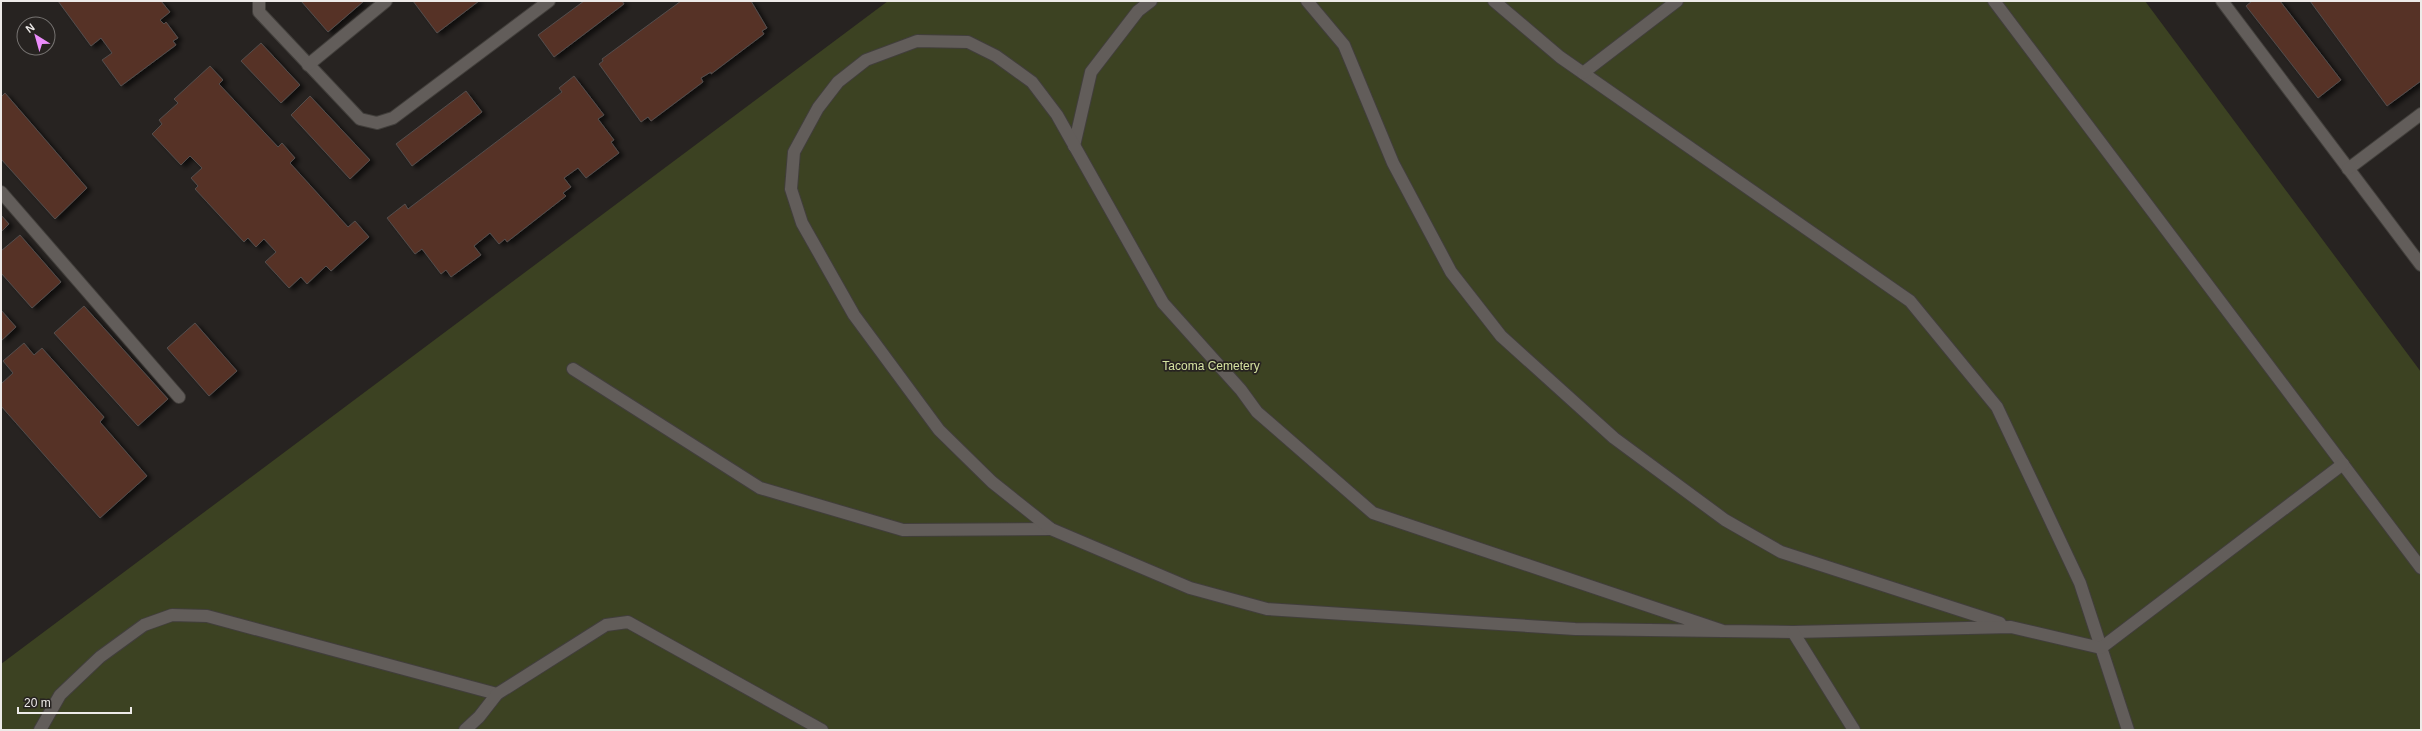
<svg xmlns="http://www.w3.org/2000/svg" width="2422" height="731" font-family="Arial,sans-serif">
  <style>
    .green { fill: #3c4222 }
    .building { fill: #573128; stroke: #534e4c; filter: url(#shadow) }
    .lines { fill: none; stroke-linecap: round; stroke-linejoin: round }
    .minor-casing { stroke: #413e3b; stroke-width: 14 }
    .minor { stroke: #625d5a; stroke-width: 12 }
    .labels { text-anchor: middle; stroke-width: 3.5; stroke-linejoin: round; paint-order: stroke }
    .park-label { font-size: 12px; fill: #d5e2a0; stroke: #272321 }
  </style>
  <defs>
    <filter id="shadow"><feDropShadow dx="4.5" dy="2.5" stdDeviation="2" flood-color="#0009"/></filter>
  </defs>
  <rect width="100%" height="100%" fill="#272321"/>
  <path class="green" d="M888,1H2145L2421,372V730H1V664Z"/>
  <g class="building">
    <path d="M58,1H161L170,12L160,20L164,24L166,22L178,38L173,41L176,45L121,86L102,60L112,53L101,38L91,46Z"/>
    <path d="M301,1H364L328,32Z"/>
    <path d="M413,1H479L437,33Z"/>
    <path d="M584,1H622L624,4L554,57L538,35Z"/>
    <path d="M681,1H751L767,28L762,31L764,34L711,74V72L701,78L703,82L651,121L648,117L641,122L599,64L603,61L602,59Z"/>
    <path d="M2252,1H2280L2341,80L2318,98L2246,6Z"/>
    <path d="M2310,1H2421V81L2387,106Z"/>
    <path d="M261,43L300,85L281,103L241,61Z"/>
    <path d="M210,66L223,80L219,84L278,147L282,143L295,158L290,163L348,227L355,221L369,237L331,271L326,266L307,284L301,277L289,288L265,262L276,252L264,239L256,247L248,238L244,242L195,189L198,186L191,178L202,168L190,156L181,165L152,134L162,124L159,120L178,103L174,99Z"/>
    <path d="M574,76L604,115L598,119L614,140L611,142L619,153L586,178L578,168L564,178L571,187L563,193L566,196L507,242L505,239L499,244L490,233L474,246L481,255L451,277L446,270L441,274L422,249L415,254L387,218L405,204L408,209L562,92L559,88Z"/>
    <path d="M466,91L482,112L412,166L396,144Z"/>
    <path d="M5,93L87,188L55,219L1,159V97Z"/>
    <path d="M310,96L370,160L350,179L291,115Z"/>
    <path d="M1,215L9,224L1,232Z"/>
    <path d="M20,235L61,282L32,308L1,273V251Z"/>
    <path d="M84,306L168,399L138,426L54,333Z"/>
    <path d="M1,310L16,327L1,341Z"/>
    <path d="M195,323L237,371L209,396L167,348Z"/>
    <path d="M24,343L34,355L42,348L104,417L100,422L147,476L100,518L1,406V384L13,373L3,361Z"/>
  </g>
  <g class="lines">
    <g class="minor-casing">
      <g id="minor">
        <path d="M259,1V12L360,119L377,123L393,118L549,1"/>
        <path d="M1307,1L1344,45L1393,163L1451,272L1501,336L1614,438L1725,520L1781,552L2000,623"/>
        <path d="M1494,1L1560,57L1910,301L1997,407L2080,583L2128,730"/>
        <path d="M1994,1L2421,568"/>
        <path d="M2222,1L2421,265"/>
        <path d="M308,65L386,1"/>
        <path d="M1583,73L1677,1"/>
        <path d="M1074,146L1091,72L1138,11L1151,1"/>
        <path d="M2348,169L2421,114"/>
        <path d="M1,192L179,397"/>
        <path d="M573,369L760,488L903,530L1051,529"/>
        <path d="M1723,631L1373,513L1257,412L1241,390L1163,303L1057,115L1032,82L996,56L968,42L917,41L866,60L838,82L818,108L794,152L791,189L802,223L854,315L939,430L992,482L1051,529L1190,588L1267,609L1575,629L1723,631L1793,632L2011,627L2101,648L2343,464"/>
        <path d="M1793,632L1854,730"/>
        <path d="M40,730L60,695L100,657L144,625L172,615L207,616L497,694"/>
        <path d="M465,730L479,717L497,694L606,625L628,622L822,730"/>
      </g>
    </g>
    <use href="#minor" class="minor"/>
  </g>
  <g class="labels">
    <g class="park-label">
      <text x="1211" y="370">Tacoma Cemetery</text>
    </g>
  </g>
  <rect width="2422" height="731" fill="none" stroke="#edeae8" stroke-width="4"/>
  <g transform="translate(36 36) rotate(323)"><circle r="19" fill="#272321" stroke="#767371"/>
  <path d="M0-3L7 15L0 10L-7 15Z" fill="#ec8cfb"/>
  <text y="-6" font-size="11" font-weight="bold" text-anchor="middle" fill="#edeae8">N</text>
  </g>
  <path d="M18 707v6h113v-6" fill="none" stroke="#edeae8" stroke-width="2"/>
  <text x="24" y="707" font-size="12" fill="#edeae8" stroke="#272321" stroke-width="3" paint-order="stroke">20 m</text>
</svg>
